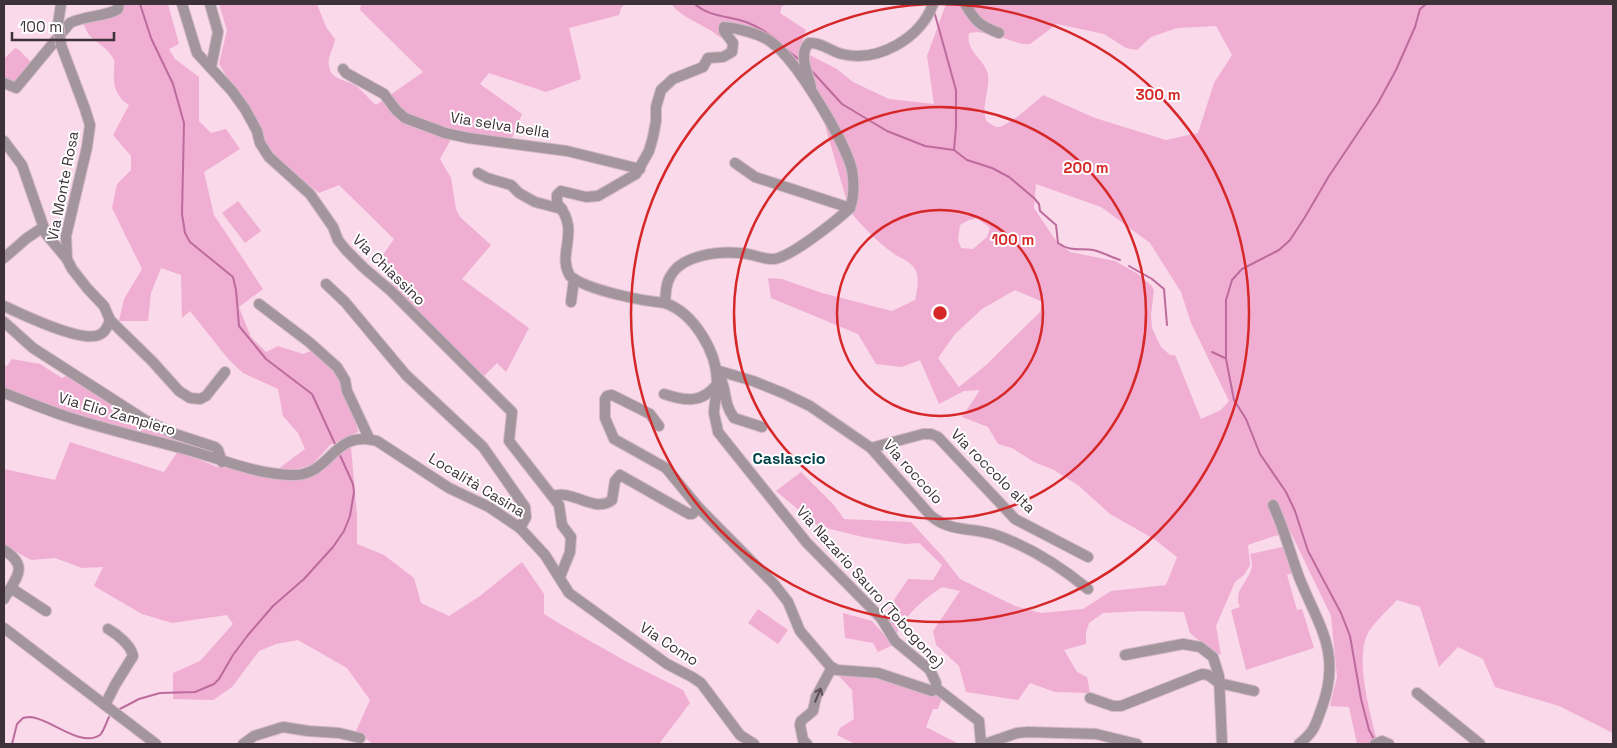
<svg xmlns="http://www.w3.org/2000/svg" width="1617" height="748" font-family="'Space Grotesk',sans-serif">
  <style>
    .green { fill: #f0aed3; fill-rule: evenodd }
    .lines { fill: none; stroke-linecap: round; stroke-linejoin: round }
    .stream { stroke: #bc6b9c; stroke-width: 2 }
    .minor-casing { stroke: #d4b8c7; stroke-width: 12 }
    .minor { stroke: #a2959c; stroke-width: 10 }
    .minor-bridge-casing { stroke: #d4b8c7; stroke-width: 12; stroke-linecap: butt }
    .minor-bridge { stroke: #a2959c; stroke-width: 10 }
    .oneway { stroke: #5c5057 }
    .ring { fill: none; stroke: #d62828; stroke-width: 2.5 }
    .labels { text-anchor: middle; stroke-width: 4; stroke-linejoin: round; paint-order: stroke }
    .street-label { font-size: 15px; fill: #3e3239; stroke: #fff }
    .neighbourhood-label { font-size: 16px; font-weight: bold; fill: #004048; stroke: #fff }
    .centre { fill: #d62828; stroke: #fff; stroke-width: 2.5 }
    .ring-label { font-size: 15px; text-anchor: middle; font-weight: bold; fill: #d62828; stroke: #fff; stroke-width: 4; stroke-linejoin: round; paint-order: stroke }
  </style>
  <rect width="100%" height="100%" fill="#f9d9ea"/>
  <g class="green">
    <path d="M121,4H168L179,44L169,49L175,59L199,77V121L211,133L226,129L240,149L204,172L214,215L263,289L239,307L251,337L266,352L278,346L303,354L313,350L339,375L358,418L356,422L358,432L330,445L312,465L293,470L278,469L305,449L298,433L283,416L278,389L243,373L229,360L190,311L182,318L181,275L161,268L151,293L148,321H119L124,299L142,269L112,208L117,184L131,170V156L113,135L129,105C116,97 113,86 114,71C114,67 115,63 114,60C109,49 100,45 92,38C87,34 85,26 82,21Z"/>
    <path d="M219,4H317L326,27L335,39C334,48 327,57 329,66C331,81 346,79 356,86C363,91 369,99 376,105L423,72L360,10L361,4H625L621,8L619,15L569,28L581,79L546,92L489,73L480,84L522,114L512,138L455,132L440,159L451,178L456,209L460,217L491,245L462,279L529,328L506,372L497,363L484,376L399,295L378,262L394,239L339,185L319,193L273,157L258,127L219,64L227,30Z"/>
    <path d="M671,4H790L782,6L780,13L806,30L800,50L837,69L853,82L889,99L934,104L927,56L946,4H1613V733L1559,706L1495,687L1483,659L1458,647L1439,667L1420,607L1397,600C1388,610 1372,624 1367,635C1355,662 1371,717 1378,744H1357L1349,707L1330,706L1337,677L1331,616L1291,533L1274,536L1248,545L1250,565L1244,575L1235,582L1216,626L1221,655L1203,644L1190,633L1184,612L1143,611L1103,613L1089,623L1086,633V644L1064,650L1077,672L1087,677L1090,693L1055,692L1030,683L1018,700L966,692L959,666L936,645L933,631L960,591L942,587C922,601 909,611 897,633L886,617C890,603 900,592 908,579L933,580L942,565L919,543L905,544L863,537L818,526L776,491L801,472L834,505L844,519L911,522L943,557L960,579L1015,606L1041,613L1083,609L1111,591L1166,585L1177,557L1154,539L1110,514L1079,486L1054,470L1034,462L1012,448L998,444L988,427L962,417L980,390L964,391L939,404L920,360L902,367L876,364L858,334L771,298L768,278L782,279L822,293L892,311L915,300C917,291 920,277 915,269C911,261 899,258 893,253C881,245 856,221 849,209L823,118L780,47L733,28L721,38C705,24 684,20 671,4ZM1057,24L1104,34L1126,48L1137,50L1151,37L1177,28L1216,26L1232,55L1214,83L1198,133L1166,140L1095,118L1043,95C1037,101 1006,128 998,127C994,127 990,123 987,122C980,110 990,89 988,75C985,59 965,52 969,33L977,32L992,34L1022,44H1030ZM1036,184L1101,207L1150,243L1181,292L1191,323L1229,401L1221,410L1201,419L1175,355H1170L1161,347L1152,328L1151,315L1154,291L1152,286L1138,274L1115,261L1070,252L1059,243L1054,238L1034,208ZM977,218L990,228L987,237L973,249L961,248L958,240L960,225L969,220ZM1015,290L1043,302L1040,312L985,366L959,387L938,358L955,334L982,309Z"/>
    <path d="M15,48L18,49L32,63L14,84L4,78V59Z"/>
    <path d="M238,201L261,231L245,243L222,213Z"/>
    <path d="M12,359L40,364L62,378L68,375C105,401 145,430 189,445L80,417L4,388V365L7,366Z"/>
    <path d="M70,442L164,472L178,451L217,467L305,476L337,454L351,447L357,515V544L384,555L414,578L421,603L449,616L480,596L522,562L544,594V614L560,624L629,663L683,690L690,703L659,744H373L356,731L370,700L347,668L298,640L276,644L259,651L232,687L213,700L173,699V673L200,661L233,624L227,615L172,623L142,614L94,586L103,567L82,568L55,558L31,560L4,545V469L55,480Z"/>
    <path d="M1287,546L1295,572L1287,575L1297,610L1302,609L1314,648L1246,670L1231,610L1240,607C1232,590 1250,581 1252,566C1252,562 1251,557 1250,554Z"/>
    <path d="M758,609L788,630L778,644L748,623Z"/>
    <path d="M843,613L872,621L893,645L878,652L873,643L845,638Z"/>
    <path d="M835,672L878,675L942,698L938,709H933L926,727L959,744H855L837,735L840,728L854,719L852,690Z"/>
  </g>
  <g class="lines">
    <g class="stream">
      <path d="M140,4L151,38L173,84L184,123L182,214L185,233L190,242L233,277L236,290L239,326L266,359L312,394L336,446"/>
      <path d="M695,4C709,17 729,16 746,22C759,27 770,34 780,43"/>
      <path d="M934,11L956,90V127L954,150L967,160L992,168L1009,177L1034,198L1039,204L1040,211L1056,225L1058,243C1070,252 1081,248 1093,250C1102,252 1111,257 1120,260"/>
      <path d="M787,50L801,61"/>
      <path d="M810,69L842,104L887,131L925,146L954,150"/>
      <path d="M1129,266L1152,279L1164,289L1167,325"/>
      <path d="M1212,352L1225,358"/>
      <path d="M118,710L139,699L160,693L195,692L214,684L219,679L233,655L248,635L273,606L304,579L333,547L344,531L350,516L354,492L353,484L339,453"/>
      <path d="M1374,739L1369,730L1361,699L1350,636L1341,613L1308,551L1295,511L1286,492L1260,454L1246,419L1234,400L1226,359V300L1232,280L1242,269L1279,250L1290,240L1305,217L1329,176L1378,103L1396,70L1415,27L1420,9L1426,4"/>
      <path d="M12,744L17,724L23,718C26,717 29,717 31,717C51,719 81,748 100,735C104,731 106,723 109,717"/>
    </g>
    <g class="minor-casing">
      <g id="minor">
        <path d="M182,4L197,53L232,91L245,109L257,131L260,143L269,157L310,194L333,227L338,240L346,250L364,268L391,291L512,412L509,441L556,501L559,505L562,525L571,537L570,552L560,577"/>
        <path d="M210,4L218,32L211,67"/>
        <path d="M965,4C975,21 980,26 999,33"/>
        <path d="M58,24L61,4"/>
        <path d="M61,45L85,109L90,125L87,147L66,236L67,259"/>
        <path d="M343,69L346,73L384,94L396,110L405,118L445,133L468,138L567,151L640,169"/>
        <path d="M4,83L16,88L70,23C86,15 106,17 118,9L119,4"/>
        <path d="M811,87C808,74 798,54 809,43C821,42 830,51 842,54C878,63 921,38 933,4"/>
        <path d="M4,141L22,165L46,234L67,259L72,269L87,288L104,306L110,320C108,326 105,333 99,335C81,343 21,314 4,306"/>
        <path d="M735,163L755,177L850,208"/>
        <path d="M478,173L487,178L511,185L519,193L535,202L562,209"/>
        <path d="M4,258L27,238L42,228"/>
        <path d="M326,284L345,302L406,375L483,447L525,507L526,517L520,528"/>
        <path d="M571,302L574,279"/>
        <path d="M665,303C642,301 587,290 570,276C556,252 582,232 557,203V195L561,191L586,197L598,196L636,174L649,151L653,137L656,121V107L661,90L673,79L703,67L708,58L723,57L732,52L733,43L724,31V27C737,28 761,34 771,42C796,59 845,141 852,170C854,182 854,197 850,208C836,221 791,257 774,259C763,260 751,253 740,253C718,251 681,255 670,277C665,285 666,294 665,303C694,313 717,352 717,382C718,393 714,403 714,413C715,419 717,426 718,432L807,543L881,618L895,641L930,670L936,683V688"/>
        <path d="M259,304L309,342L337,367L345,380L347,391L369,438"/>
        <path d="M110,320L152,361L179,391L190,398L200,399L206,396L225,372"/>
        <path d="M4,322L33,348L145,420L175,434L215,447L218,450L222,462"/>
        <path d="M716,370L753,381L783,393L810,406L871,448L931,516C952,533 972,527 996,535C1030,547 1061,567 1088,589"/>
        <path d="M719,375C728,391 722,401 734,418L762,427"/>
        <path d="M4,393C25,401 46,410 68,417C108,430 148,439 188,450C224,460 257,475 295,475C332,474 333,429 377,441L449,488L489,507L520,528L545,555L569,593L667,664L692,677L701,683L740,735L754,744"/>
        <path d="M664,394C685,401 702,404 717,384"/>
        <path d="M659,426L650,414L612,395L607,396L605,399V418L614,439L666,468L699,508L774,584L788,602L800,631L830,666L837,670L878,673L932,691L936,688"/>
        <path d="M871,448L923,434H931L938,437L1015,519L1088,557"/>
        <path d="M553,496C573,489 595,514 612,500L615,481L620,475L689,514H692L699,508"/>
        <path d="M1273,505C1284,528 1290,553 1299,577C1318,625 1342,652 1322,707C1315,726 1315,731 1299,744"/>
        <path d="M4,550C30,567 16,577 4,599"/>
        <path d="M8,591L14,590L46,611"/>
        <path d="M4,628L156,744"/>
        <path d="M1125,655L1183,644L1200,647L1213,657L1219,676L1222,744"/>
        <path d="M936,688L979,721L981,744"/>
        <path d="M1417,693L1480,744"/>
        <path d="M1090,698L1113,706H1121L1202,674L1208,675L1219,683L1254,691"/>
        <path d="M105,705L115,685L133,656C131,645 117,634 108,629"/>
        <path d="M243,744L254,736L283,727L308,731L339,733L360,738"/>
        <path d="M807,744L803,740L800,725L801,721L813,711L816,697L830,671L834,669"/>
        <path d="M985,744L1017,733L1028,732L1096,734L1137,744"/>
        <path d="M1375,744L1382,741L1389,744"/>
      </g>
    </g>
    <use href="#minor" class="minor"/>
    <g class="minor-bridge-casing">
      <path id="minor-bridge" d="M58,24L61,45"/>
    </g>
    <use href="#minor-bridge" class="minor-bridge"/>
  </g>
  <defs><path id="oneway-shaft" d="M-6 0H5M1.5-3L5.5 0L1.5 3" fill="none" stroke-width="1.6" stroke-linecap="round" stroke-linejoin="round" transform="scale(1.25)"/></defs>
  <use class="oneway" href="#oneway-shaft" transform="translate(818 695) rotate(-67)"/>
  <g class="ring">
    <circle cx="940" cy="313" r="103"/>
    <circle cx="940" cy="313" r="206"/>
    <circle cx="940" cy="313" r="309"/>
  </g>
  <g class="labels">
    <g class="street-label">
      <text transform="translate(500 125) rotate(9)" y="5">Via selva bella</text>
      <text transform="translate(63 186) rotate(-79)" y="5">Via Monte Rosa</text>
      <text transform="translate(389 270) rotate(44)" y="5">Via Chiassino</text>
      <text transform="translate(117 414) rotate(16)" y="5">Via Elio Zampiero</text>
      <text transform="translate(993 471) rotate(45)" y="5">Via roccolo alta</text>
      <text transform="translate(913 472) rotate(48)" y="5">Via roccolo</text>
      <text transform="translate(477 485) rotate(31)" y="5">Località Casina</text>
      <text transform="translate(870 587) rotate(48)" y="5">Via Nazario Sauro (Tobogone)</text>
      <text transform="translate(669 644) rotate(33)" y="5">Via Como</text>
    </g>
    <g class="neighbourhood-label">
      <text x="789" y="464">Caslascio</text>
    </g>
  </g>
  <circle cx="940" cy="313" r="8" class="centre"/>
  <g class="ring-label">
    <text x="1158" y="100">300 m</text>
    <text x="1086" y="173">200 m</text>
    <text x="1013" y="245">100 m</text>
  </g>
  <rect width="1617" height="748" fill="none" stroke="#3e3239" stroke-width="10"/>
  <path d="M12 32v8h102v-8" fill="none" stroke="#3e3239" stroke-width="2.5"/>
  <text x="20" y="32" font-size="15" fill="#3e3239" stroke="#ffffff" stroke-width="4" paint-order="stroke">100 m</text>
</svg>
